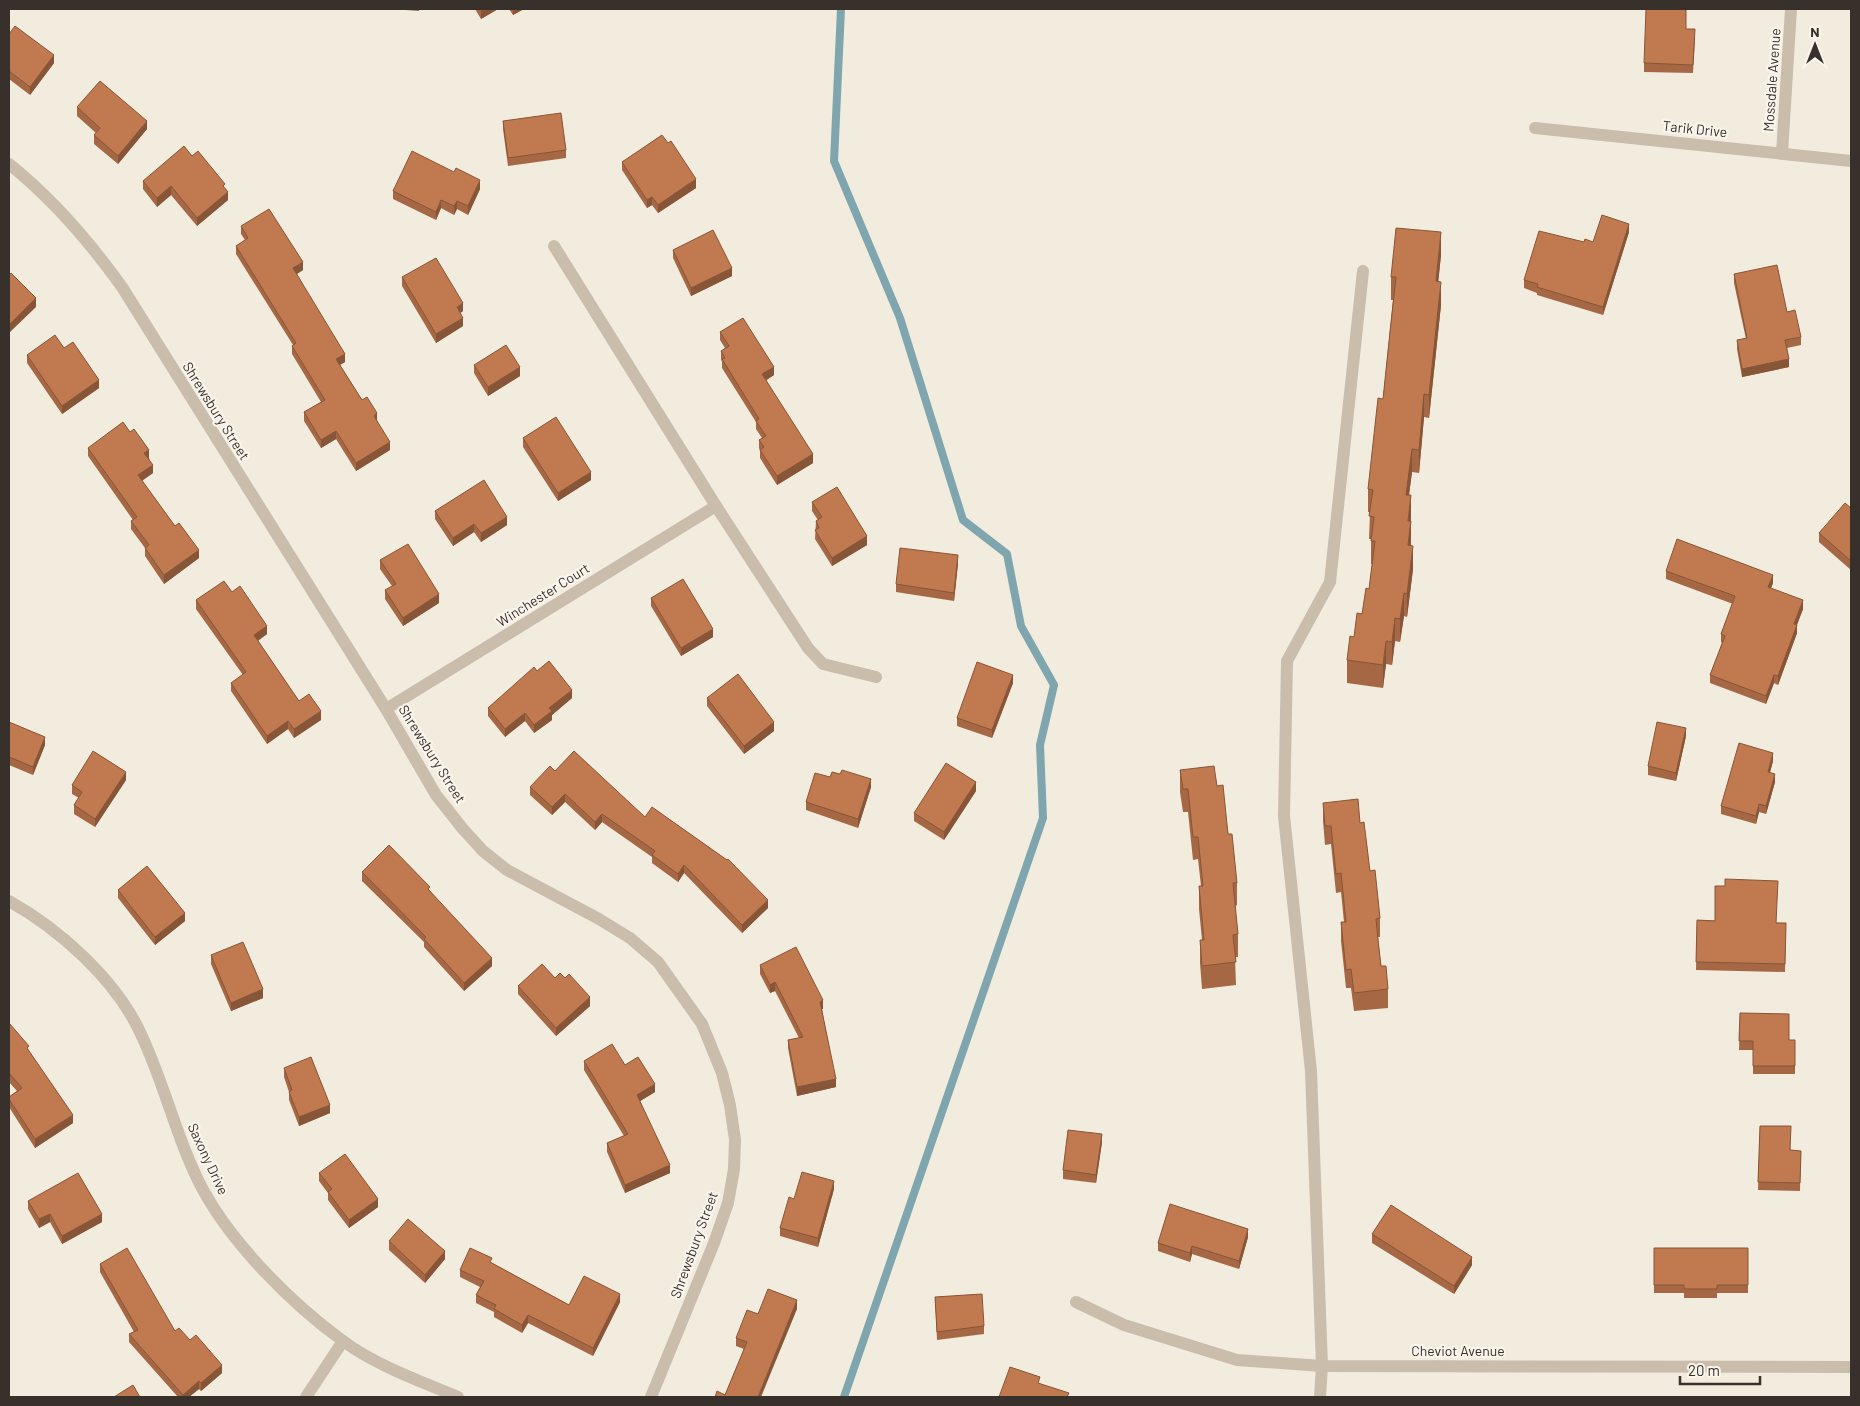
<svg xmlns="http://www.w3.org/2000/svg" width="1860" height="1406" font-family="Barlow,sans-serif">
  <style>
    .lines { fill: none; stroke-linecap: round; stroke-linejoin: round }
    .stream { stroke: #7fa6ae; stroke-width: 8 }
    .minor { stroke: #cabdac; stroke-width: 12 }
    .wall { fill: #a66844 }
    .shaded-wall { fill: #875537 }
    .building { fill: #c1794f; stroke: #875537 }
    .labels { text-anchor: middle; stroke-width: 4.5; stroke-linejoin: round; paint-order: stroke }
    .street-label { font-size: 14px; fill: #38302a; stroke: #faf5ec }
  </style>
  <rect width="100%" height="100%" fill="#f2ecdf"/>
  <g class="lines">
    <path class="stream" d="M841,9L834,161L900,318L963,520L1007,554L1021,626L1054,685L1040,745L1043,818L844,1397"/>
    <g class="minor">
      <path d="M1535,128L1851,161"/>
      <path d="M1782,153L1791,9"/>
      <path d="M9,164C53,199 89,241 122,287L386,709L436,795L463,829L483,851L507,870L599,919L630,938L658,962L702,1024L722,1073L730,1105L735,1140L734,1169L728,1203L714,1243L651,1397"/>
      <path d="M554,246L716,506L808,648L823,664L876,677"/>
      <path d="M386,709L716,506"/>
      <path d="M9,901C59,929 114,978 139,1030C164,1081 176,1138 202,1188C232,1244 292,1304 343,1341C377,1366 420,1381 458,1397"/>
      <path d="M1076,1302L1124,1325L1237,1360L1322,1366L1851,1367"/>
      <path d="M306,1397L343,1341"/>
      <path d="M1320,1397L1322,1366L1311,1071L1284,816L1287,661L1330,582L1363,271"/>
    </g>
  </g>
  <g class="wall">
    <path d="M390,9H419V11Z"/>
    <path d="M475,9H498L481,19Z"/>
    <path d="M509,9H524L513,15Z"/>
    <path d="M1686,29L1695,38L1693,73L1644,72V63Z"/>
    <path d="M9,34L54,63L30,95L9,79Z"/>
    <path d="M77,107L147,129L118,164L94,144V135L96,133L77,116Z"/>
    <path d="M503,121L566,150V158L508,166L503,129Z"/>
    <path d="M192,156L225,189L228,200L197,226L171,195L157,207L143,189V181Z"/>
    <path d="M622,162L696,188L658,213L652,205L647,208L622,170Z"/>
    <path d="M480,189L468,215L457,209L454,215L441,208L436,220L393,199V191Z"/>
    <path d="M241,226L303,270L297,274L345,362L340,365L362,400L377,421L390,450L356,471L336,439L321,448L304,421V412L321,402L292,354V346L293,345L236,254V246L245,240L241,234Z"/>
    <path d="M1629,232L1603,315L1537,295V293L1524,288V280L1584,242H1593Z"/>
    <path d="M673,250L732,276L691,296L673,258Z"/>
    <path d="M1441,255L1438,282L1441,305L1429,418L1424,417L1419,473L1412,472L1409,495L1411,518V546L1413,569L1407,617L1404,616L1400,642L1395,641L1392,665L1386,664L1383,688L1347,683V660L1362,614L1369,589L1372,564H1371V539H1369L1370,512H1368V489L1383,399L1393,300H1391V277Z"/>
    <path d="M1734,274L1787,312L1801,337V345L1787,348L1789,367L1742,377L1737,349V340L1746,339L1734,283Z"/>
    <path d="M402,277L463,311L460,313L463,326L436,343L402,286Z"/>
    <path d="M720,332L774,375L766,380L813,463L777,485L760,458V451L759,448V440L762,438L756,429V422L722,368V362L721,359V351L725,348L720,340Z"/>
    <path d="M64,348L99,388L62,414L27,363V355Z"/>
    <path d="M474,365L520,376L488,396L474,373Z"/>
    <path d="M523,438L591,480L558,501L523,447Z"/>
    <path d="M88,448L149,458L153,473L142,481L175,526L199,558L164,584L145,556V548L131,529V521L133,520L88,456Z"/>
    <path d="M812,502L867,545L832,566L815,539L816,521L818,520L812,511Z"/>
    <path d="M1851,508V570L1819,542V533Z"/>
    <path d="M435,511L507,525L481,542L474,532L453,546L435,519Z"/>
    <path d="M380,560L439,603L403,626L385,599V590L392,586L380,569Z"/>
    <path d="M958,563L954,601L896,592V584Z"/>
    <path d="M1666,571L1773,583L1771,588L1803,609L1797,625V633L1778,685L1774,683L1766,704L1710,683V675L1722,643L1721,642V634L1733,604L1666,579Z"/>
    <path d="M232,592L267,634L258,641L299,701L321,720L294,738L288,729L267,744L231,691V683L243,675L196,609V600Z"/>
    <path d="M651,598L713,637L681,656L651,606Z"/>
    <path d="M537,671L572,698L552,715V720L534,733L525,721L505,737L488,716V708Z"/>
    <path d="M1013,683L992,738L957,726V718Z"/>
    <path d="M707,698L774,731L744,754L707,706Z"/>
    <path d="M9,722L45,745L33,775L9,765Z"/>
    <path d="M1686,736L1676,781L1648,775V766Z"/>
    <path d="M1773,761L1770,772L1775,782L1766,814L1759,812L1756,824L1721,814V806Z"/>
    <path d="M1180,770L1217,786L1228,834L1237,883V905L1235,906L1238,934V957H1235L1236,985L1202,989L1200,963V940H1202L1199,909V886H1201L1198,859L1193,860L1188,812H1183L1180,792Z"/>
    <path d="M555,771L645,817L768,908L742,933L684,873L678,882L652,863V857L602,822L595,830L565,802L552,815L530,795V787Z"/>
    <path d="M830,777L871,787L858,828L806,810V802Z"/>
    <path d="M126,780L95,827L74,814V805L79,798L72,794V785Z"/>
    <path d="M976,791L944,840L914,821V813Z"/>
    <path d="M1323,803L1360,823L1370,871L1380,918V937H1378L1381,966L1388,989V1008L1354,1011L1351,988H1346L1341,941V922H1344L1341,892L1336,893L1331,844L1325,845L1323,821Z"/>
    <path d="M362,872L430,891L492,966L464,991L424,947V942L362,881Z"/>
    <path d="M118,890L185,921L155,945L118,898Z"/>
    <path d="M1697,920L1786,923L1785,972L1696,970Z"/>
    <path d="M211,955L263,998L231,1011L211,964Z"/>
    <path d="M760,965L823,1009H822L836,1087L797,1096L788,1048V1040L799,1038L775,991L770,993L760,974Z"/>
    <path d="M555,978L590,1006L556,1036L518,994V986Z"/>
    <path d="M1740,1013L1789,1040H1795V1074H1753V1050H1739Z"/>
    <path d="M9,1023L29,1051L73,1123L35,1148L9,1107V1097L17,1091L9,1082Z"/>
    <path d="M584,1061L625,1065L655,1092L640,1101L670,1173L625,1193L607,1152V1143L624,1136L584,1070Z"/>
    <path d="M284,1068L330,1113L299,1126L289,1100V1092L284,1077Z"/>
    <path d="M1760,1126L1791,1150L1801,1151L1800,1191L1758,1190Z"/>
    <path d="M1102,1142L1096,1183L1063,1179V1170Z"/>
    <path d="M319,1173L378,1207L349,1228L328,1200V1193L319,1181Z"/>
    <path d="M834,1189L818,1247L780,1236V1228L794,1199Z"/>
    <path d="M28,1201L102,1222L62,1244L50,1222L39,1228L28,1209Z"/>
    <path d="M1372,1234L1472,1265L1454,1294L1372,1243Z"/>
    <path d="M1248,1237L1239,1269L1192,1254L1190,1262L1158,1251V1243Z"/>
    <path d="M389,1241L445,1259L425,1283L389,1250Z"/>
    <path d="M1654,1248H1748V1293H1717V1298H1684V1293H1654Z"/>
    <path d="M492,1263L569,1305L620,1302L593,1356L528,1323L522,1333L494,1317V1312L476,1303V1295L480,1287L460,1277V1270Z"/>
    <path d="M100,1264L175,1331L190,1340L222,1373L201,1391L199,1389L189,1397H178L129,1342V1334L134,1332L100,1272Z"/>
    <path d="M935,1297L984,1326V1334L937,1340Z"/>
    <path d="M797,1309L725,1395L744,1349L736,1346V1338L758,1314Z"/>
  </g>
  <g class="shaded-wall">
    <path d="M484,9H498L481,19V10Z"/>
    <path d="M513,9H524L513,15Z"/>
    <path d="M54,55V63L30,95V87Z"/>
    <path d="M147,121V129L118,164V156Z"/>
    <path d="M696,179V188L658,213V205Z"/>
    <path d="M480,180V189L468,215V206Z"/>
    <path d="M171,186V195L157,207V198Z"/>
    <path d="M228,192V200L197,226V218Z"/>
    <path d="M652,197V205L647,208V200Z"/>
    <path d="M441,200V208L436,220V212Z"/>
    <path d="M457,201V209L454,215V206Z"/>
    <path d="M1629,224V232L1603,315V307Z"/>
    <path d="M1441,232V255L1436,304V281Z"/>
    <path d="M303,262V270L293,276V268Z"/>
    <path d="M732,268V276L691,296V288Z"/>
    <path d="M1441,282V305L1429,418V395Z"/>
    <path d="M36,298V307L9,333V325Z"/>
    <path d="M463,303V311L457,315V307Z"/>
    <path d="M463,318V326L436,343V334Z"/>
    <path d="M345,354V362L336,367V359Z"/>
    <path d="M1789,359V367L1742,377V369Z"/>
    <path d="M520,367V376L488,396V387Z"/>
    <path d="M774,367V375L762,383V374Z"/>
    <path d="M99,380V388L62,414V406Z"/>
    <path d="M1424,394V417L1419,473V450Z"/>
    <path d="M377,413V422L374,416Z"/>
    <path d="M336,431V439L321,448V440Z"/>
    <path d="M390,442V450L356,471V463Z"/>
    <path d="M1412,449V472L1406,517V495Z"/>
    <path d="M149,450V458L144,461V453Z"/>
    <path d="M813,454V463L777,485V476Z"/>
    <path d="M153,465V473L138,483V475Z"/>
    <path d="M591,472V480L558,501V493Z"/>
    <path d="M1411,495V518L1408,543V521Z"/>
    <path d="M507,517V525L481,542V533Z"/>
    <path d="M1411,521V544L1408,568V545Z"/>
    <path d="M474,524V532L453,546V538Z"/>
    <path d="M867,536V545L832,566V558Z"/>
    <path d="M1413,546V569L1407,617V594Z"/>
    <path d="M199,550V558L164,584V575Z"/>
    <path d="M958,555V563L954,601V593Z"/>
    <path d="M1773,575V583L1768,595V587Z"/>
    <path d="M1404,593V616L1400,642V619Z"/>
    <path d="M439,594V603L403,626V618Z"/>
    <path d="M1803,600V609L1794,632V624Z"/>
    <path d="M1395,618V641L1392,665V642Z"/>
    <path d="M1797,625V633L1778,685V676Z"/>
    <path d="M267,626V634L254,643V635Z"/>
    <path d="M713,629V637L681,656V648Z"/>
    <path d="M1386,641V664L1383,688V665Z"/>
    <path d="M1013,675V683L992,738V730Z"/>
    <path d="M1774,675V683L1766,704V696Z"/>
    <path d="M572,690V698L552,715V720L534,733V725L549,708Z"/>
    <path d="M321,711V720L294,738V729Z"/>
    <path d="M525,713V721L505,737V729Z"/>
    <path d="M288,721V729L267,744V736Z"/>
    <path d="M774,722V731L744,754V746Z"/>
    <path d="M1686,728V736L1676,781V773Z"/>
    <path d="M45,737V745L33,775V767Z"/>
    <path d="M1773,753V761L1768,780V772Z"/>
    <path d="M126,772V780L95,827V819Z"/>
    <path d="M1775,774V782L1766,814V806Z"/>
    <path d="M871,779V787L858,828V819Z"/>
    <path d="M976,782V791L944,840V832Z"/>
    <path d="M565,794V802L552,815V807Z"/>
    <path d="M1759,804V812L1756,824V816Z"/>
    <path d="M602,814V822L595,830V822Z"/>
    <path d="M684,865V873L678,882V874Z"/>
    <path d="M768,900V908L742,933V925Z"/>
    <path d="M185,913V921L155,945V937Z"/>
    <path d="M492,958V966L464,991V983Z"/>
    <path d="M775,982V991L770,993V985Z"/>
    <path d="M263,989V998L231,1011V1003Z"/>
    <path d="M590,997V1006L556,1036V1028Z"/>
    <path d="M823,1000V1009L820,1010V1002Z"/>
    <path d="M836,1079V1087L797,1096V1087Z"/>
    <path d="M655,1084V1092L637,1103V1095Z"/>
    <path d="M330,1105V1113L299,1126V1117Z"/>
    <path d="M73,1115V1123L35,1148V1139Z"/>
    <path d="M1102,1134V1142L1096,1183V1175Z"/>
    <path d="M670,1165V1173L625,1193V1185Z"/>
    <path d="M834,1181V1189L818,1247V1238Z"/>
    <path d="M378,1199V1207L349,1228V1220Z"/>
    <path d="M50,1214V1222L39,1228V1219Z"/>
    <path d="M102,1214V1222L62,1244V1236Z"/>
    <path d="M1248,1229V1237L1239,1269V1261Z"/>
    <path d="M1192,1246V1254L1190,1262V1253Z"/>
    <path d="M445,1251V1259L425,1283V1275Z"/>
    <path d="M1472,1257V1265L1454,1294V1286Z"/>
    <path d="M620,1294V1302L593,1356V1348Z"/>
    <path d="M797,1300V1309L761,1397H758Z"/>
    <path d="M528,1315V1323L522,1333V1325Z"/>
    <path d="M222,1365V1373L201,1391V1383Z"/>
    <path d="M199,1381V1389L189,1397H183V1395Z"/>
  </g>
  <g class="building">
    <path d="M1646,9H1686V29H1695L1693,65L1644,63Z"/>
    <path d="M15,26L54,55L30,87L9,71V34Z"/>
    <path d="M100,81L147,121L118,156L94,135L100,128L77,107Z"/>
    <path d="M561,113L566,150L508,158L503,121Z"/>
    <path d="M662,135L668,143L671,141L696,179L658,205L652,197L647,200L622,162Z"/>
    <path d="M184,146L192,156L198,151L225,184L223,186L228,192L197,218L171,186L157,198L143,181Z"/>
    <path d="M412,151L454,172L456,168L480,180L468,206L457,201L454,206L441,200L436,212L393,191Z"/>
    <path d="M269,209L303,262L293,268L345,354L336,359L362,400L367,397L377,413L374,416L390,442L356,463L336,431L321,440L304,412L325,400L292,346L296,343L236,246L248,238L241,226Z"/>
    <path d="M1602,215L1629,224L1603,307L1537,287L1538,284L1524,280L1539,231L1584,242L1585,239L1593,242Z"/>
    <path d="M1396,228L1441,232L1436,281L1441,282L1429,395L1424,394L1419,450L1412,449L1406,495H1411L1408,521H1411L1408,545L1413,546L1407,594L1404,593L1400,619L1395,618L1392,642L1386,641L1383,665L1347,660L1350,636L1354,637L1357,613L1362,614L1366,588L1369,589L1375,541H1371L1374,517L1369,516L1373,490L1368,489L1378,398L1383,399L1390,332L1396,277H1391Z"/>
    <path d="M713,230L732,268L691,288L673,250Z"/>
    <path d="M436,258L463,303L457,307L463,318L436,334L402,277Z"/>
    <path d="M1777,265L1787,312L1795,310L1801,337L1785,340L1789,359L1742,369L1737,340L1747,338L1734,274Z"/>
    <path d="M11,273L36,298L9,325V275Z"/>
    <path d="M743,318L774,367L762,374L813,454L777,476L760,450L764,447L759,440L766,436L756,421L759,419L722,359L725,358L721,351L729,346L720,332Z"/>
    <path d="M55,335L64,348L73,342L99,380L62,406L27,355Z"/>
    <path d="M506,345L520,367L488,387L474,365Z"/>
    <path d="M556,417L591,472L558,493L523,438Z"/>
    <path d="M123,422L130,432L134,429L149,450L144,453L153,465L138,475L175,526L179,523L199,550L164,575L145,548L149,545L131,521L137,517L88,448Z"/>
    <path d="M484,480L507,517L481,533L474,524L453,538L435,511Z"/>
    <path d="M837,487L867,536L832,558L815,530L819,528L816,521L822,517L812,502Z"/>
    <path d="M1845,503L1851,508V561L1819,533Z"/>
    <path d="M1677,539L1773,575L1768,587L1803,600L1794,624L1797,625L1778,676L1774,675L1766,696L1710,675L1725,636L1721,634L1735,596L1666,571Z"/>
    <path d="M408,544L439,594L403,618L385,590L396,584L380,560Z"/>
    <path d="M900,548L958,555L954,593L896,584Z"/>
    <path d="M683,579L713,629L681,648L651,598Z"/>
    <path d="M224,581L232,592L240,586L267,626L254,635L299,701L309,694L321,711L294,729L288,721L267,736L231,683L246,672L196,600Z"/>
    <path d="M549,661L572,690L549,708L552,711L534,725L525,713L505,729L488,708L534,667L537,671Z"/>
    <path d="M977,662L1013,675L992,730L957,718Z"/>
    <path d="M738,674L774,722L744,746L707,698Z"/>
    <path d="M9,722L45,737L33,767L9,757Z"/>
    <path d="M1657,722L1686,728L1676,773L1648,766Z"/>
    <path d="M1739,743L1773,753L1768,772L1775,774L1766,806L1759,804L1756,816L1721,806Z"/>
    <path d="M93,751L126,772L95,819L74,805L82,792L72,785Z"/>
    <path d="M574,751L645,817L652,807L727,860L728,859L768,900L742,925L684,865L678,874L652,855L655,851L602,814L595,822L565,794L552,807L530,787L550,766L555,771Z"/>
    <path d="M946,763L976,782L944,832L914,813Z"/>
    <path d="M1214,766L1217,786L1223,785L1228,834H1232L1237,883H1233L1238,934L1233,935L1236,962L1202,966L1200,940H1204L1199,886H1203L1198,837H1193L1188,789H1183L1180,770Z"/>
    <path d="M842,770L871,779L858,819L806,802L815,773L830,777L832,772L840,774Z"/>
    <path d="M1358,799L1360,823L1364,822L1370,871L1375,870L1380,918L1376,919L1378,940L1381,966H1386L1388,989L1354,993L1351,969L1346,970L1341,922H1346L1341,873L1336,874L1331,826H1325L1323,803Z"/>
    <path d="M389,845L430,887L428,889L492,958L464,983L424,939L426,937L362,872Z"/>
    <path d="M147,866L185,913L155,937L118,890Z"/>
    <path d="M1725,879L1778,881L1776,923H1786L1785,964L1696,962L1697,920L1715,921V886H1725Z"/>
    <path d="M243,942L263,989L231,1003L211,955Z"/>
    <path d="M796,947L823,1000L820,1002L836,1079L797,1087L788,1040L803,1037L775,982L770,985L760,965Z"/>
    <path d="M542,964L555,978L560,973L565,978L569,974L590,997L556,1028L518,986Z"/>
    <path d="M1740,1013L1789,1014V1040H1795V1066H1753V1041H1739Z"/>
    <path d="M9,1023L29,1046L27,1048L73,1115L35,1139L9,1099V1097L22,1088L9,1073Z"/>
    <path d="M612,1044L625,1065L638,1057L655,1084L637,1095L670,1165L625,1185L607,1143L628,1134L584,1061Z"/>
    <path d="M311,1057L330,1105L299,1117L289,1092L292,1090L284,1068Z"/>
    <path d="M1760,1126H1791L1790,1150L1801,1151L1800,1183L1758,1182Z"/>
    <path d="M1068,1130L1102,1134L1096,1175L1063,1170Z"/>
    <path d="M345,1154L378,1199L349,1220L328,1192L332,1189L319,1173Z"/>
    <path d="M802,1172L834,1181L818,1238L780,1228L789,1197L794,1199Z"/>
    <path d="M78,1173L102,1214L62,1236L50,1214L39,1219L28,1201Z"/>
    <path d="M1170,1204L1248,1229L1239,1261L1192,1246L1190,1253L1158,1243Z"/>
    <path d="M1391,1205L1472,1257L1454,1286L1372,1234Z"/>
    <path d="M408,1219L445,1251L425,1275L389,1241Z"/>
    <path d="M127,1248L175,1331L179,1328L190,1340L196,1335L222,1365L201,1383L199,1381L183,1395L129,1334L138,1330L100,1264Z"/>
    <path d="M470,1248L492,1258L490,1262L569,1305L584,1276L620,1294L593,1348L528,1315L522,1325L494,1309L496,1305L476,1295L484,1281L460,1270Z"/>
    <path d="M1654,1248H1748V1285H1717V1289H1684V1285H1654Z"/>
    <path d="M768,1289L797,1300L758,1397H715L717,1391L725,1395L747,1342L736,1338L747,1310L758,1314Z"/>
    <path d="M982,1294L984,1326L937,1332L935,1297Z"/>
    <path d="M1010,1367L1040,1377L1038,1383L1069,1393L1067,1397H999Z"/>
    <path d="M133,1385L140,1397H114Z"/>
  </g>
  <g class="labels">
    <g class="street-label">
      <text transform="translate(1772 80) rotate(-86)" y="5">Mossdale Avenue</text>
      <text transform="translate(1695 129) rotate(6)" y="5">Tarik Drive</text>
      <text transform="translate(216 411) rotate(58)" y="5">Shrewsbury Street</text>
      <text transform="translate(543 595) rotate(-32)" y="5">Winchester Court</text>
      <text transform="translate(432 754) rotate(58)" y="5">Shrewsbury Street</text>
      <text transform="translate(208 1159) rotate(65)" y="5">Saxony Drive</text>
      <text transform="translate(694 1245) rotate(-70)" y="5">Shrewsbury Street</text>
      <text x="1458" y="1356">Cheviot Avenue</text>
    </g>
  </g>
  <rect width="1860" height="1406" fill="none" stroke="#38302a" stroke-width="20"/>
  <g transform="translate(1815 45)" stroke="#faf5ec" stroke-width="4" paint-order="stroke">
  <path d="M0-4L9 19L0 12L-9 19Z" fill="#38302a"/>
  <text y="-8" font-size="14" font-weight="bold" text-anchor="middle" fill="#38302a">N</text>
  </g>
  <path d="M1680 1376v8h80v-8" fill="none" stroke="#38302a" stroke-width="2.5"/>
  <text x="1688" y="1376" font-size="15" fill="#38302a" stroke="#faf5ec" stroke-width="4" paint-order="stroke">20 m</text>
</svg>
